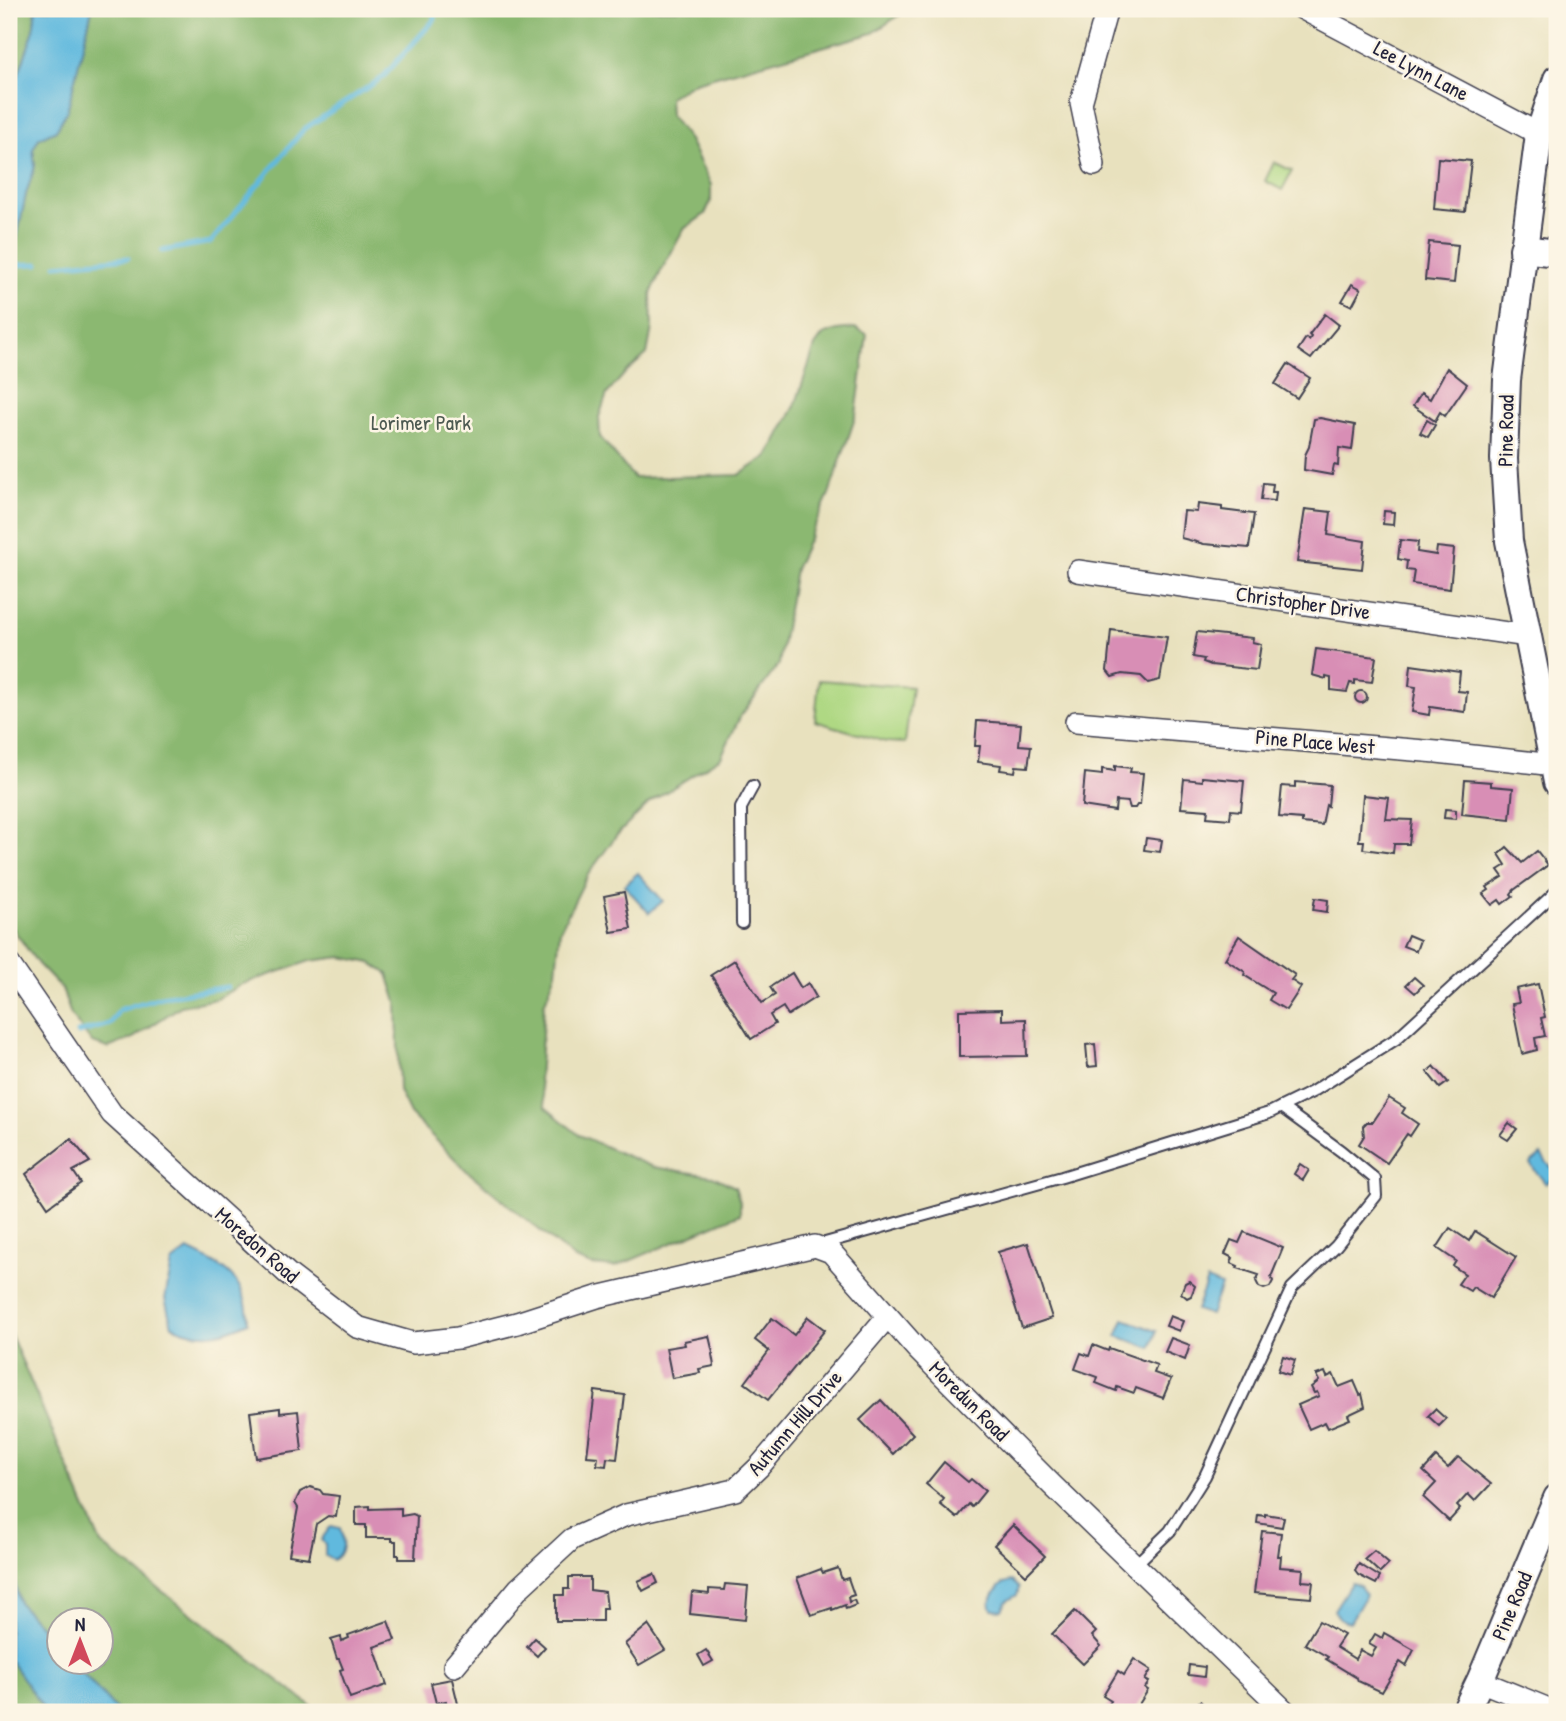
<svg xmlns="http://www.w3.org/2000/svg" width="1566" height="1721" font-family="'Patrick Hand',sans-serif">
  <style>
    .green { fill: #afd883; stroke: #687d5f; stroke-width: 2 }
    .forest { fill: #8bb871; stroke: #566d56; stroke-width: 2 }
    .water { fill: #61b9de; stroke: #426e8c; stroke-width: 2 }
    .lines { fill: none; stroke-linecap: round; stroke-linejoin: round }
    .stream { stroke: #61b9de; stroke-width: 5 }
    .building { fill: #d88eb5 }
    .service-casing { stroke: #403f4f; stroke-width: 14 }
    .minor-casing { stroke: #403f4f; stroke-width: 24 }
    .tertiary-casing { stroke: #403f4f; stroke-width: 30 }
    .service { stroke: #fff; stroke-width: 10 }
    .minor { stroke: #fff; stroke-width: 21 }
    .tertiary { stroke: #fff; stroke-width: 26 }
    .labels { text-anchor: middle; stroke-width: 5; stroke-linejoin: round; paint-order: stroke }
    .street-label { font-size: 21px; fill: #22223b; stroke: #fcf5e5 }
    .park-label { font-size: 21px; fill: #4c5951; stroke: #fcf5e5 }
  </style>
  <rect width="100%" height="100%" fill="#fcf5e5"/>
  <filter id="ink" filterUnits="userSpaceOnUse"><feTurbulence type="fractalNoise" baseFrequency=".0143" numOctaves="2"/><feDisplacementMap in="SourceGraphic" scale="14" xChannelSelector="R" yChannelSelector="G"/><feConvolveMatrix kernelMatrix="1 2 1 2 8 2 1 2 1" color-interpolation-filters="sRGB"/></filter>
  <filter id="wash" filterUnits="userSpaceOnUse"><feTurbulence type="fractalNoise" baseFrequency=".00686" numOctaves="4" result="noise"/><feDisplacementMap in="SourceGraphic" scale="28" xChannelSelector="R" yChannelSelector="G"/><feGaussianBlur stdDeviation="1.57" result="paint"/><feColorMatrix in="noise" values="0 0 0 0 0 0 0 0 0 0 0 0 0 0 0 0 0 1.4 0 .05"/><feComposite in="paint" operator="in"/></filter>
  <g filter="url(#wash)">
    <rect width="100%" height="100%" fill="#e8e1be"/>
    <g class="green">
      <path d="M1274,162L1292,171L1282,190L1265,181Z"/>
      <path d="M819,680L912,687L905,743L886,742L815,721Z"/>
    </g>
    <g class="forest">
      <path d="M9,9H36L33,33L9,102V52L13,44Z"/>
      <path d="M92,9H908L873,33L695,82L669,97L670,115L689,140L711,185V201L705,214L684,229L660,273L651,294L652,328L647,354L626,372L607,394L599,417L600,437L634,478L739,475L768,456L795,406L815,346L823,335L837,330L855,328L867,334L856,415L829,494L795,569L779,664L740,717L721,757L649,803L616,836L587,876L560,930L556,972L544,1005L539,1080L545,1107L579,1135L622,1154L653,1167L713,1176L735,1187L740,1202V1214L615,1267L591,1265L575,1259L467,1171L410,1114L399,1091L397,1002L388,974L371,963L342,957L310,961L243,984L216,999L181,1006L133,1038L108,1048L92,1043L71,1015L62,989L38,964L9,923V277L26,194L35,166L33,149L39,138L56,130L67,111Z"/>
      <path d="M9,1331L101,1544L319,1712H118L72,1662H102V1620H60L59,1647L19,1603L9,1553Z"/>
      <path d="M9,1659L46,1712H9Z"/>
    </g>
    <g class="water">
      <path d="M36,9H92L67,111L56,130L39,138L33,149L35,166L26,194L9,277V102L33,33Z"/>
      <path d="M638,873L663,901L649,913L624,885Z"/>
      <path d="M1541,1155L1557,1175L1546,1184L1530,1164Z"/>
      <path d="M188,1250C224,1266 248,1280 248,1322C220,1336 201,1339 172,1326L165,1299L172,1262Z"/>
      <path d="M1207,1280L1221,1286L1210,1315L1196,1310Z"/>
      <path d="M1124,1319L1157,1331L1151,1348L1117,1336Z"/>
      <path d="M331,1526L340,1528C344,1539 344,1555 332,1560L325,1556V1544L321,1540Z"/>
      <path d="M9,1553L19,1603L59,1647L60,1662H72L118,1712H46L9,1659Z"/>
      <path d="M1012,1581L1019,1588L1017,1595L1007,1601L1002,1610L992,1609L990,1603C994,1592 1000,1582 1012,1581Z"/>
      <path d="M1351,1583L1360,1586L1366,1595L1350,1622C1342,1621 1337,1618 1334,1610Z"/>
    </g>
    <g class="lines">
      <g class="stream">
        <path d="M162,251L211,242L304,129L382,78L435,19V9"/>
        <path d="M9,265L38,264"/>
        <path d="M56,265L128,258"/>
        <path d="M78,1033L110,1024L119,1010L161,997L227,987"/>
      </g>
    </g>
    <g id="blocks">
      <g class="building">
        <path d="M1438,158L1471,161L1465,212L1434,209Z"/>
        <path d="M1429,242L1458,245L1454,283L1425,280Z"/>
        <path d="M1352,284L1361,289L1352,306L1342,301Z"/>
        <path d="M1325,314L1339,325L1311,359L1298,350L1306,338L1309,340L1311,337L1309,335Z"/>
        <path d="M1288,364L1310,378L1297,398L1275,384Z"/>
        <path d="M1447,368L1467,384L1445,416L1440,412L1435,421L1413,406L1421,393L1430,399Z"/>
        <path d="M1320,418L1355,425L1352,450L1339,448L1338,466L1334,465L1332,475L1304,470L1305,455L1309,447L1314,419Z"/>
        <path d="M1427,420L1435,425L1428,437L1420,433Z"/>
        <path d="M1263,483L1273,484L1272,492H1276L1275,501L1261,500Z"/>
        <path d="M1198,504L1222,507V510L1254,514L1249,548L1204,544L1181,538L1184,511L1197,512Z"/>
        <path d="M1305,509L1331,512L1328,535L1365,541L1362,569L1297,562Z"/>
        <path d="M1384,511L1394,512L1393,525L1383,524Z"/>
        <path d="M1400,540L1418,542L1417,552L1436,555L1437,547L1454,549L1450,589L1412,584L1414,571L1406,570L1407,561L1398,559Z"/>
        <path d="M1111,630L1167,637L1160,680L1148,683L1141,676L1122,674L1112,677L1107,671Z"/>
        <path d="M1197,632L1253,638L1252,642L1261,644L1257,670L1211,665L1203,662L1204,659L1193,657Z"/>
        <path d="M1316,649L1376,657L1372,682L1355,680V684L1350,683L1347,692L1331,690V678L1326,677V679L1312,675Z"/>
        <path d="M1411,665L1460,672L1458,691L1467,692L1465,712L1430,707L1429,715L1412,712L1416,687L1409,686Z"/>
        <circle cx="1361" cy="697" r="6"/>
        <path d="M977,721L1021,724L1019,745L1031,746L1028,767L1016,766L1015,772L1000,770L1001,765L978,762L980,746H975Z"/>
        <path d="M1115,766L1131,768L1130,772L1143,773L1140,805H1137L1135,808H1130L1128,802L1116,801L1115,811L1082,806L1085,773L1102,775V769L1115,771Z"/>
        <path d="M1202,777L1244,781L1241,811L1231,810L1230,819L1207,817L1208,810L1181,808L1184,779L1202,781Z"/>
        <path d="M1465,780L1491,782V786L1513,788L1510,819L1462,814Z"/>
        <path d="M1295,782L1330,785L1328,806L1326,805L1322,825L1302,823V819L1279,817L1282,786L1295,787Z"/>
        <path d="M1363,795L1389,798L1386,819L1412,820L1409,844H1394L1393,853L1363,849L1364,841H1359Z"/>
        <path d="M1445,809L1456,810V819L1444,818Z"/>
        <path d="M1146,838L1162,840L1160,852L1144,850Z"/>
        <path d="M1507,847L1522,863L1537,851L1548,865L1514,890L1511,894L1513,896L1502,904L1499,900L1492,905L1483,894L1489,890L1487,887L1503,877L1498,870L1506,865L1499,854Z"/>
        <path d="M624,892L631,929L611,932L604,896Z"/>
        <path d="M1315,898L1328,900L1327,912L1313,910Z"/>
        <path d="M1408,935L1420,940L1416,951L1403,946Z"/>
        <path d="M1239,936L1295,975L1291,980L1301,987L1286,1010L1269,1000L1273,993L1244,975L1245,972L1225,959Z"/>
        <path d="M735,960L762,1003L775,995L770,987L792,973L801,988L808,983L816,997L788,1015L783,1007L770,1015L775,1024L751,1039L711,975Z"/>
        <path d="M1414,977L1423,985L1415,993L1406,985Z"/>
        <path d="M1538,984L1545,1017L1541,1018L1545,1036L1535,1038L1537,1050L1522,1054L1512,1004L1519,1003L1516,989Z"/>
        <path d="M1002,1009V1020L1026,1019L1027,1056L959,1057V1010Z"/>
        <path d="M1095,1044L1097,1066L1088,1067L1086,1045Z"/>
        <path d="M1434,1066L1448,1082L1440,1088L1427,1072Z"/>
        <path d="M1389,1098L1405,1108L1402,1113L1418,1124L1410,1136L1407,1134L1387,1163L1359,1144L1364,1136L1363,1126L1367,1122H1373Z"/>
        <path d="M1509,1123L1517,1129L1508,1140L1500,1135Z"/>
        <path d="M71,1139L90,1162L73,1171L81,1183L48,1207L26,1174Z"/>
        <path d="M1300,1164L1309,1170L1303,1180L1294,1174Z"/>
        <path d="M1450,1228L1469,1241L1475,1231L1516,1257L1491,1298L1473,1287L1470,1291L1458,1284L1465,1274L1453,1266L1456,1261L1437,1248Z"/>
        <path d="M1244,1232L1283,1248L1271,1277L1273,1281L1270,1287L1264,1289L1259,1287L1256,1281L1259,1275L1237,1268L1238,1266L1231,1263L1233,1258L1225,1254L1231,1240L1239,1243Z"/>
        <path d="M1028,1243L1052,1318L1022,1328L998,1252Z"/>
        <path d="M1189,1281L1195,1286L1191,1296L1187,1298L1181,1293L1185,1283Z"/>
        <path d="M1170,1316L1183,1321L1179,1331L1166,1326Z"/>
        <path d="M808,1317L825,1330L768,1400L745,1383L769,1351L755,1340L772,1318L794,1335Z"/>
        <path d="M709,1336L713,1353L712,1354L714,1366L699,1369L700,1373L672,1378L666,1348L685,1345L684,1341Z"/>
        <path d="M1171,1338L1190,1345L1185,1360L1165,1352Z"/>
        <path d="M1093,1345L1108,1351L1109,1348L1157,1365L1154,1373L1171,1379L1163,1398L1136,1388L1134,1393L1117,1387L1116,1391L1096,1383L1098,1377L1075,1369L1081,1353L1089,1356Z"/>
        <path d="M1283,1356L1295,1360L1290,1375L1278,1371Z"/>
        <path d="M1325,1372L1327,1377L1333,1374L1339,1387L1354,1381L1360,1395L1362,1394L1365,1407L1348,1415L1350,1419L1328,1428L1325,1422L1309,1429L1298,1405L1319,1396L1317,1392L1314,1393L1311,1387L1319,1381L1316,1375Z"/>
        <path d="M595,1391L625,1395L617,1459L607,1458L606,1466L597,1465L598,1457L587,1456Z"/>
        <path d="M881,1400L913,1434L893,1454L860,1420Z"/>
        <path d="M280,1408V1413L298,1411L302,1451L256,1458L250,1412Z"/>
        <path d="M1435,1409L1446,1419L1439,1426L1428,1416Z"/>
        <path d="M1436,1457L1448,1468L1458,1457L1491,1484L1475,1501L1468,1494L1457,1506L1460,1509L1449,1521L1423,1497L1436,1483L1423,1471Z"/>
        <path d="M944,1462L968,1482L971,1479L985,1491L972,1507L969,1504L957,1518L940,1504L944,1499L926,1484Z"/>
        <path d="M310,1487L320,1490L323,1494L339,1496L336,1517L328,1516L316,1524L309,1558L289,1555L298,1508L295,1503L300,1492Z"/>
        <path d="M370,1506V1509L401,1508V1516L413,1514L417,1516L415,1559H399V1555H396V1541H392V1538H366V1525H356V1507Z"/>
        <path d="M1265,1514L1284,1517L1282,1527L1257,1523L1258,1515L1265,1516Z"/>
        <path d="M1013,1525L1045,1556L1026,1575L994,1545Z"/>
        <path d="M1262,1531L1281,1533L1278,1556H1281L1280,1567L1303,1569L1302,1581L1313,1582L1311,1598L1254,1593Z"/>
        <path d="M1374,1551L1389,1564L1380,1573L1365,1559Z"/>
        <path d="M1359,1564L1380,1577L1376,1584L1358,1575L1355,1571Z"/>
        <path d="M838,1568L842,1580L848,1578L854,1595L848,1597L849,1602L854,1600L856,1605L846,1609L845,1605L832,1610V1608L811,1615L797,1578L821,1569L823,1573Z"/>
        <path d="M654,1574L658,1583L643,1591L638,1581Z"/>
        <path d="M569,1577H590V1590L605,1592L607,1608H602V1621H556V1595H564V1589H569Z"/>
        <path d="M725,1584L748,1586L745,1620L690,1614L692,1592L709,1594V1589L724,1590Z"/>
        <path d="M1075,1611L1096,1632L1092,1636L1101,1646L1083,1664L1052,1634Z"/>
        <path d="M388,1621L395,1640L374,1647L387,1685L350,1698L340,1670L343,1669L339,1659H337L331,1640L341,1637L342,1641L349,1638L348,1635Z"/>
        <path d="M1319,1621L1344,1635L1336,1647L1355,1659L1360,1650L1371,1656L1376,1648L1369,1644L1375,1634L1382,1638L1384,1633L1414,1650L1406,1666L1400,1662L1382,1692L1358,1681L1357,1678L1326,1659L1328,1657L1305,1644Z"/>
        <path d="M648,1625L665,1650L639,1665L625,1644Z"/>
        <path d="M535,1638L545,1647L537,1656L527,1647Z"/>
        <path d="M706,1650L713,1661L704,1666L698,1655Z"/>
        <path d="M1134,1659L1151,1670L1145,1680L1149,1682L1145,1688L1148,1690L1134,1712H1109L1105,1710L1111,1701L1103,1696L1118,1671L1124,1675Z"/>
        <path d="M1189,1665L1205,1667L1204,1677L1188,1675Z"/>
        <path d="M452,1679L460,1712H448L446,1701L436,1703L431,1683Z"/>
        <path d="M1200,1701L1211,1712H1188Z"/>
      </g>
    </g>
  </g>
  <g filter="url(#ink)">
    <use href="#blocks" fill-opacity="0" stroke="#403f4f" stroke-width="2"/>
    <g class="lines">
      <g class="service-casing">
        <g id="service">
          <path d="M742,923L741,808L753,786"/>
          <path d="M818,1245L1062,1177L1269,1113L1312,1092L1396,1039L1557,891"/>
          <path d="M1136,1564L1170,1531L1205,1476L1292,1288L1336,1246L1376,1196L1375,1179L1341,1151L1281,1107"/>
        </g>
      </g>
      <g class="minor-casing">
        <g id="minor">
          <path d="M1303,9L1539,134"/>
          <path d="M1094,165L1081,103L1107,9"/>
          <path d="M1078,571L1528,636"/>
          <path d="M1076,722L1437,752L1554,765"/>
          <path d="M9,964L112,1114L288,1274L357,1327L413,1343L458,1338L517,1323L597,1297L815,1246L831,1252L917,1349L1052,1485L1286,1712"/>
          <path d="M454,1666L519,1588L572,1539L626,1515L735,1490L759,1467L887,1317"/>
          <path d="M1480,1681L1556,1712"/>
        </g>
      </g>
      <g class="tertiary-casing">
        <g id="tertiary">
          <path d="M1557,79L1539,134L1507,380L1504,459L1509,541L1557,782"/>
          <path d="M1523,249L1557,253"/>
          <path d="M1465,1712L1480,1681L1557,1498"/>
        </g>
      </g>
      <use href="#service" class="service"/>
      <use href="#minor" class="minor"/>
      <use href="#tertiary" class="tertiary"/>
    </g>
  </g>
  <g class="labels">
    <g class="street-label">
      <text transform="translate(1421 71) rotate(28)" y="7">Lee Lynn Lane</text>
      <text transform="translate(1506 431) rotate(-89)" y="7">Pine Road</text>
      <text transform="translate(1303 603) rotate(8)" y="7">Christopher Drive</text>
      <text transform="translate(1315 742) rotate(5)" y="7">Pine Place West</text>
      <text transform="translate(257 1245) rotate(41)" y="7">Moredon Road</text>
      <text transform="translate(969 1401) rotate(45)" y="7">Moredun Road</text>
      <text transform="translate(795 1423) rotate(-49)" y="7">Autumn Hill Drive</text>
      <text transform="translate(1512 1606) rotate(-67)" y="7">Pine Road</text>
    </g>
    <g class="park-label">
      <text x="421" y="430">Lorimer Park</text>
    </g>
  </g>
  <rect width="1566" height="1721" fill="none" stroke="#fcf5e5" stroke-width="35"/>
  <g transform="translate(80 1641)"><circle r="33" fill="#fcf5e5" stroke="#a5a1a1" stroke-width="2"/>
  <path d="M0-5L12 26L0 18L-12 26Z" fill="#d1495b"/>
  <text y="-10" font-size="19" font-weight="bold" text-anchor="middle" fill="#22223b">N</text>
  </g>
</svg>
